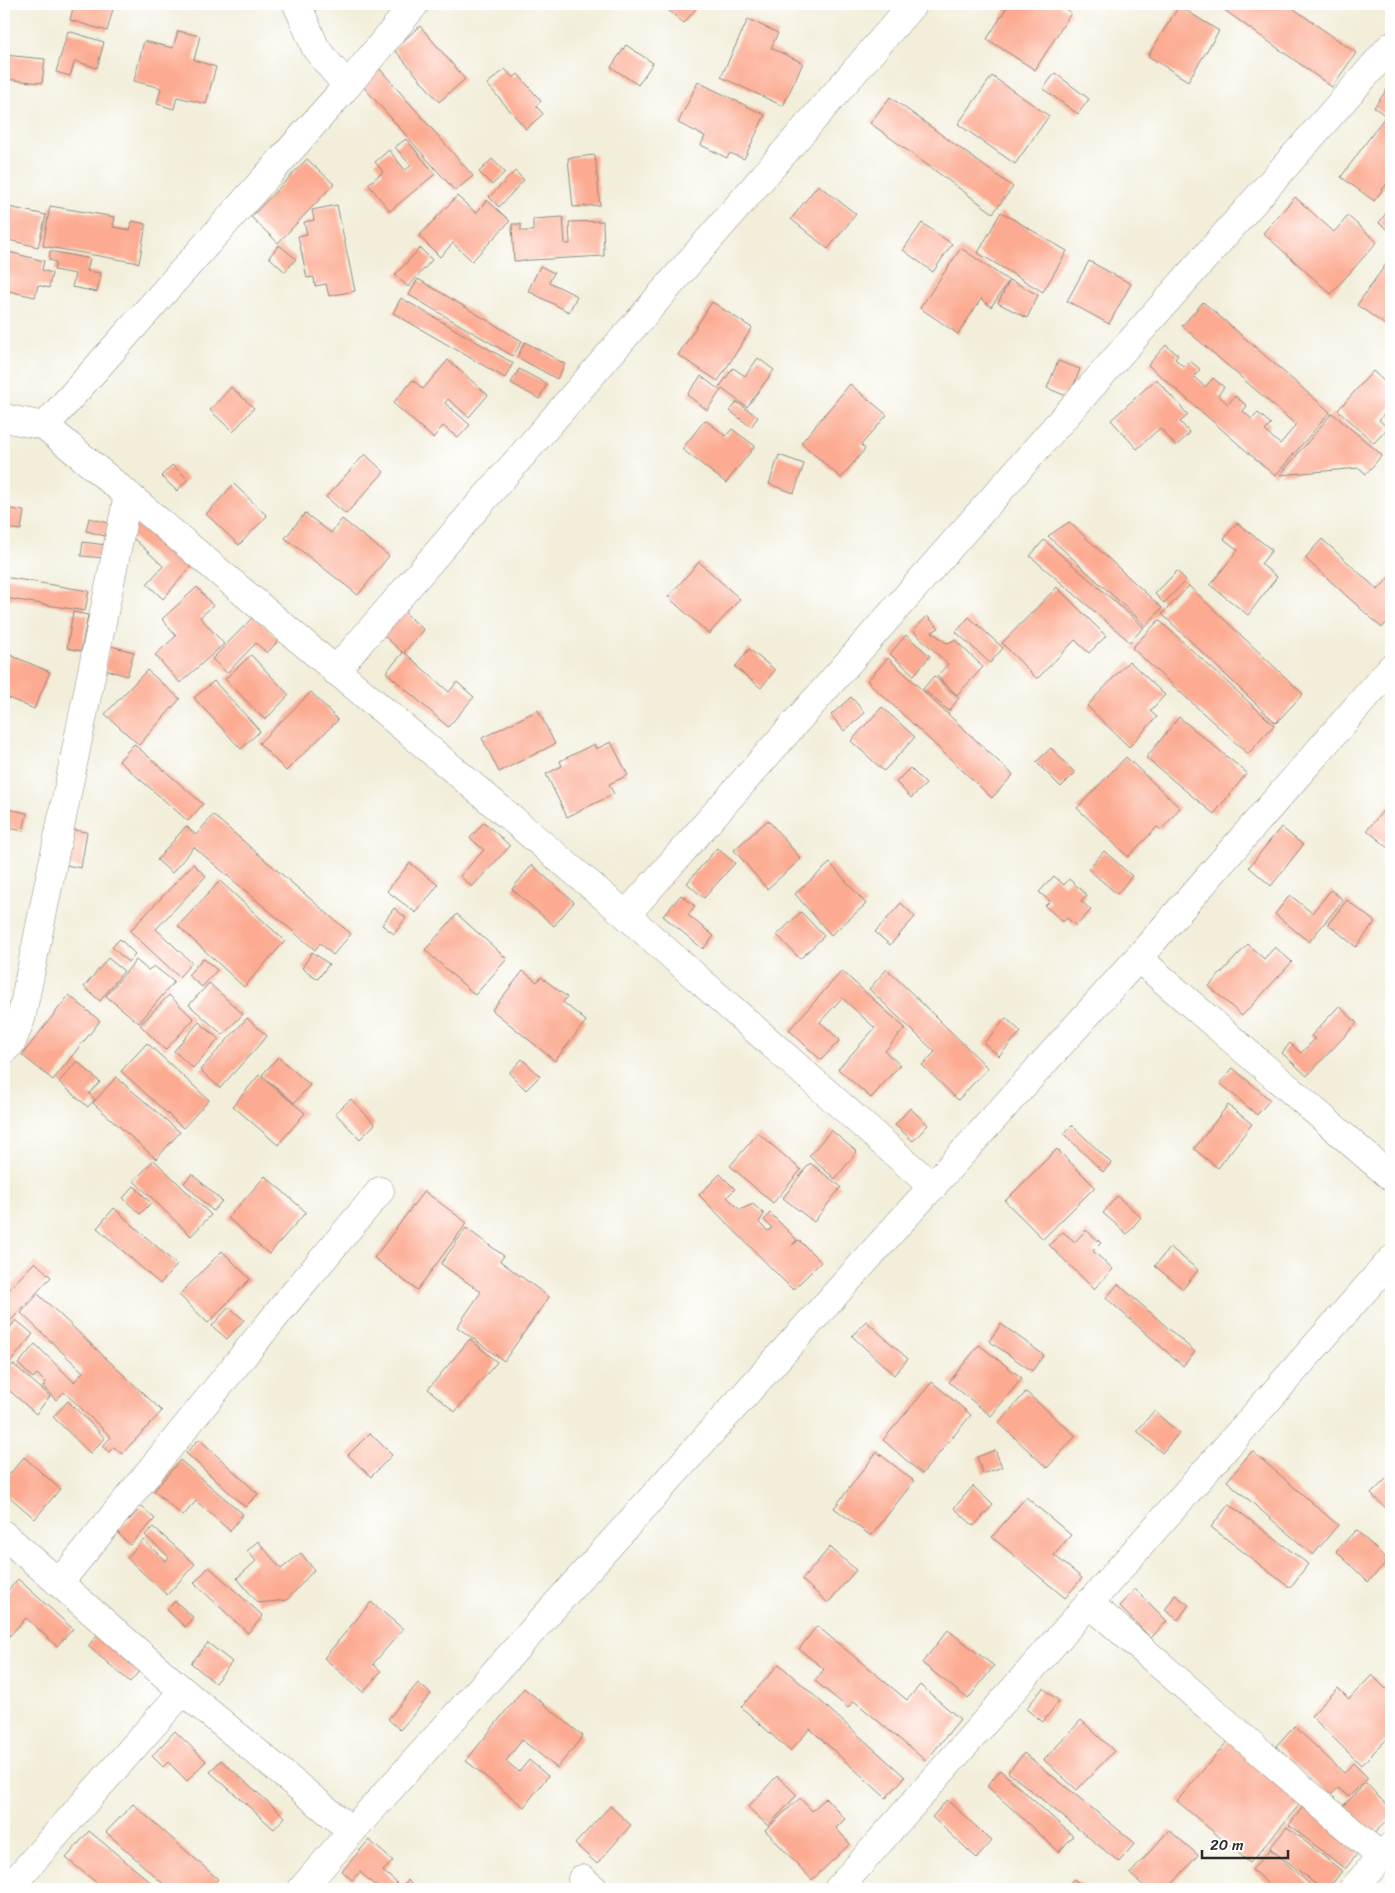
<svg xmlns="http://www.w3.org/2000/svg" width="1395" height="1893" font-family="Sriracha,sans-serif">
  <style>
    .building { fill: #fcaa91 }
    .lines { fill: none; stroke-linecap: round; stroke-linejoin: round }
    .minor-casing { stroke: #8e8c82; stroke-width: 29 }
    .minor { stroke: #fff; stroke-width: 28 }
  </style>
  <rect width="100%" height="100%" fill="#fff"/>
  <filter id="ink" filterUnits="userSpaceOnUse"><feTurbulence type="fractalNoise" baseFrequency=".02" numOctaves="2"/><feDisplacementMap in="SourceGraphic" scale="10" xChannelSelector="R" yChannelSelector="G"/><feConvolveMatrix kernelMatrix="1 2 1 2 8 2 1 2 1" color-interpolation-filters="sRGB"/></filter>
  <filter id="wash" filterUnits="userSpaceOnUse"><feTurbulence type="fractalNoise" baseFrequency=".0096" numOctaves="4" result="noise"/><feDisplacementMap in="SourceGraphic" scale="20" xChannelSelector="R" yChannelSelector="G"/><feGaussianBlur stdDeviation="1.12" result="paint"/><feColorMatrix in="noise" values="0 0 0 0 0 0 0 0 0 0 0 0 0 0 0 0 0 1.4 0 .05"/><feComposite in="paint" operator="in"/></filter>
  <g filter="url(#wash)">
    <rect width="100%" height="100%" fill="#f2eeda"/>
    <g id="blocks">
      <g class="building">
        <path d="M74,4H95L113,9L107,31L70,20Z"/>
        <path d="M663,4H700L684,23L662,5Z"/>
        <path d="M1009,4H1057L1071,13L1035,70L987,39Z"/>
        <path d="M1216,4H1287L1356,53L1332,87Z"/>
        <path d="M1179,6L1219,31L1188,81L1148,56Z"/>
        <path d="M748,19L778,33L771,48L803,63L783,106L721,77Z"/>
        <path d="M420,26L465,79L439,102L394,49Z"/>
        <path d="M68,31L104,42L97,68L75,61L70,76L56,72Z"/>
        <path d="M178,31L200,36L194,60L216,67L206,104L177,97L174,109L157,104L161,88L134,81L144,41L173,48Z"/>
        <path d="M626,45L653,63L638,85L611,67Z"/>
        <path d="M4,55L45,59L42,83L4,79Z"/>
        <path d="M379,68L473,176L455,191L361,84Z"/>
        <path d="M505,69L513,78L518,74L541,101L536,106L543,114L526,129L487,84Z"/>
        <path d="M1055,73L1089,99L1078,114L1043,89Z"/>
        <path d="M992,76L1049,116L1015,164L958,124Z"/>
        <path d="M698,82L765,115L744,159L730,153L727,158L701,145L705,136L678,123Z"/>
        <path d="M1391,84V120L1374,107Z"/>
        <path d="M890,97L1013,187L993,213L870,123Z"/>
        <path d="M1384,118L1391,124V178L1374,201L1341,177Z"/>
        <path d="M406,139L435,174L390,211L368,184L383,172L375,162L389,150L405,170L411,166L395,147Z"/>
        <path d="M595,155L600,205L573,207L568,158Z"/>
        <path d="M307,159L334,184L278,243L251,217Z"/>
        <path d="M492,159L505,172L492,185L479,172Z"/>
        <path d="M515,171L524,180L499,207L489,197Z"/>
        <path d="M818,185L856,214L828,249L791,219Z"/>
        <path d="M457,196L476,213L487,200L510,221L472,261L453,243L440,257L419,236Z"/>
        <path d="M1295,197L1334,232L1348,216L1377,242L1331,294L1263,233Z"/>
        <path d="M337,205L355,291L329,296L326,284L315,286L314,277L307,278L298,236L307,234L304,222L314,220L312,210Z"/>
        <path d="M4,206L46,215L38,247L4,239Z"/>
        <path d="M50,206L115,217L113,227L130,230L132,221L146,224L139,263L43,246Z"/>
        <path d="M1391,206V232L1379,223Z"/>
        <path d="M1001,212L1067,251L1043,292L978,253Z"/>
        <path d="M563,217L565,244H570L569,222L603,221L604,256L514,261L512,224H521V231H533V219Z"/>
        <path d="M922,223L952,244L933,272L903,250Z"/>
        <path d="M279,245L296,259L285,272L269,257Z"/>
        <path d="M420,248L432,260L408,287L395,275Z"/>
        <path d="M961,248L1009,281L991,307L981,299L958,334L920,308Z"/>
        <path d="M5,251L44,261L42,270L52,273L49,288L38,285L35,297L4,290L6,273L4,272Z"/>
        <path d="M50,251L90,259L87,271L101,273L97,292L72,287L75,274L54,270L56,262L49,260Z"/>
        <path d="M1391,257V329L1357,305Z"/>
        <path d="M1089,261L1131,284L1109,324L1067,301Z"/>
        <path d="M540,266L554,273L549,282L577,296L569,312L528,291Z"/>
        <path d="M418,279L522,341L513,356L409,295Z"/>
        <path d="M1010,280L1038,295L1027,318L998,303Z"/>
        <path d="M401,298L513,363L505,378L393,313Z"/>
        <path d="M712,302L752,328L718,381L678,355Z"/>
        <path d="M1203,302L1330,412L1275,476L1148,365L1166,345L1178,355L1175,359L1184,367L1190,361L1200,369L1194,377L1205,387L1213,378L1224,387L1218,395L1228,404L1235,396L1247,406L1243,411L1252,419L1258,413L1271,424L1265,431L1280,444L1296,425L1182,326Z"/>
        <path d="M525,342L565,364L557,379L517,357Z"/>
        <path d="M758,358L774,370L747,407L722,389L707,410L687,395L701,376L718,389L733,368L745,376Z"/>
        <path d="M448,360L488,395L469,417L448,399L445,403L470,425L458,438L443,426L433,438L393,403L413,380L423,389Z"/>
        <path d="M1058,361L1080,369L1069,397L1047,388Z"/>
        <path d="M519,369L547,384L539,399L511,383Z"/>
        <path d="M1373,371L1391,388V406L1379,420L1388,428L1374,443L1338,410Z"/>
        <path d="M1156,379L1188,415L1180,422L1190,433L1176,446L1160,428L1137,449L1111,420Z"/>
        <path d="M850,384L887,415L861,445L865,449L841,478L801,443Z"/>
        <path d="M231,387L254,408L233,432L210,410Z"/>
        <path d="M737,402L758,417L751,427L730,411Z"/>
        <path d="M1332,413L1382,455L1366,474L1359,468L1280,475Z"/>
        <path d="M705,420L726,436L732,429L755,446L726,483L682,449Z"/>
        <path d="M365,454L384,472L346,514L326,497Z"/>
        <path d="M779,455L804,464L794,493L769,484Z"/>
        <path d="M172,465L188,479L177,491L161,476Z"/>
        <path d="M234,484L267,516L239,545L206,514Z"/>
        <path d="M4,508L24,511L21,530L4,528Z"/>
        <path d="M305,513L331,533L342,519L389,556L358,595L285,538Z"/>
        <path d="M138,517L194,563L163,599L147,584L163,566L132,537Z"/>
        <path d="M89,518L109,523L105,536L86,531Z"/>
        <path d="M1069,522L1162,608L1146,626L1048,536Z"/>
        <path d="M1237,523L1272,550L1261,564L1277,577L1248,615L1210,585L1238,550L1224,539Z"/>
        <path d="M1322,539L1378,590L1391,575V617L1382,628L1305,558Z"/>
        <path d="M1044,540L1144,627L1130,642L1030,556Z"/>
        <path d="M83,542L106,545L105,558L81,556Z"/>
        <path d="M699,562L740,599L709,634L668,597Z"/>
        <path d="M1177,571L1186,580L1164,603L1155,594Z"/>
        <path d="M4,577L89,591L85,611L4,598Z"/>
        <path d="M1189,586L1303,694L1276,723L1162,614Z"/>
        <path d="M197,587L213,606L200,617L224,644L180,683L155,655L176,636L162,619Z"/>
        <path d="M1057,587L1106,636L1089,653L1075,640L1037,679L1002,643Z"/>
        <path d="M403,611L424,630L404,652L449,692L457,682L474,697L448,727L386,672L403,653L382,634Z"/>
        <path d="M73,612L88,615L81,651L67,648Z"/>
        <path d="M254,616L279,640L267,653L256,643L227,673L212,659Z"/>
        <path d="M927,616L939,628L932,632L947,643L955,640L983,667L957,695L937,676L948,664L913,631Z"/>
        <path d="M969,617L1003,648L990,663L956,632Z"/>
        <path d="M1159,620L1274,725L1248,754L1132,648Z"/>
        <path d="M906,635L930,656L914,675L890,654Z"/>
        <path d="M111,646L134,652L127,676L104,669Z"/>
        <path d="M749,649L775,670L761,688L735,667Z"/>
        <path d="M10,655L50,672L34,709L4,696V670Z"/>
        <path d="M251,655L289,695L265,720L225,679Z"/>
        <path d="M888,658L1013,775L992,798L867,681Z"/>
        <path d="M1129,661L1165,695L1150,711L1157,717L1129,747L1087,706Z"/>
        <path d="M147,670L180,699L139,745L105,714Z"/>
        <path d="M934,676L959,698L949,711L923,689Z"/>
        <path d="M214,681L260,731L241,749L194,698Z"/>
        <path d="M311,692L338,720L286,771L259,743Z"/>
        <path d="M851,697L865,713L844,731L831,715Z"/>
        <path d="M882,707L915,737L884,771L851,741Z"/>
        <path d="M538,710L555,744L499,772L482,738Z"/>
        <path d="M1179,717L1247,773L1214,814L1146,758Z"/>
        <path d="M611,742L628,775L609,784L614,794L567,817L546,774L562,766L560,761L594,744L596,749Z"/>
        <path d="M134,744L203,804L188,821L119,761Z"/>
        <path d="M1051,748L1075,773L1061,787L1036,762Z"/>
        <path d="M1126,757L1180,808L1161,830L1157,827L1128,857L1077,808Z"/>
        <path d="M910,768L926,784L911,798L896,782Z"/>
        <path d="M1391,801V848L1390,849L1367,830Z"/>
        <path d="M4,808L27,813L23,831L4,827Z"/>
        <path d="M213,815L351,934L333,955L320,943L315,950L194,847L172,873L157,860L186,826L196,835Z"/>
        <path d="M768,820L801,859L767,889L734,850Z"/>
        <path d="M484,822L510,846L472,887L460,876L484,850L470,838Z"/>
        <path d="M1281,827L1303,845L1271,886L1249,867Z"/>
        <path d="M68,829L87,832L81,868L61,864Z"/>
        <path d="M717,848L735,863L704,898L687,883Z"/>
        <path d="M1104,851L1132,876L1117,894L1088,869Z"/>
        <path d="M410,863L438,885L416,913L387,891Z"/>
        <path d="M830,863L866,904L831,935L795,894Z"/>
        <path d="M193,864L206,876L156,929L192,963L179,977L130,931Z"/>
        <path d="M532,865L574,902L554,926L512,889Z"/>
        <path d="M1054,876L1064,885L1069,879L1087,895L1081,901L1091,910L1076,926L1067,918L1063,922L1045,906L1050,901L1039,892Z"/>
        <path d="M220,881L285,941L244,987L178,926Z"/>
        <path d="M1331,890L1343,900L1309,942L1275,914L1290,895L1312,913Z"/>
        <path d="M681,895L695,906L688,915L714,936L703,949L663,916Z"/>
        <path d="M1347,900L1375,922L1356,947L1328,924Z"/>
        <path d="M901,903L915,917L890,945L875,932Z"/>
        <path d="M394,908L406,918L394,934L382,925Z"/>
        <path d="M801,912L824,936L800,959L777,935Z"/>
        <path d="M457,914L507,959L475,995L425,950Z"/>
        <path d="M120,939L135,954L128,962L112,947Z"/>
        <path d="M1248,944L1264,959L1275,947L1292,962L1242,1016L1209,986Z"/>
        <path d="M312,952L329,964L318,979L302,968Z"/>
        <path d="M108,958L124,971L100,1001L84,987Z"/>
        <path d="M203,958L217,970L202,987L188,975Z"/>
        <path d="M136,960L148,970L154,966L174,982L139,1023L106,996Z"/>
        <path d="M887,969L988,1068L958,1100L922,1065L935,1052L869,989Z"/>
        <path d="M523,971L537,982L541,977L567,997L563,1002L586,1021L555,1061L492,1010Z"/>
        <path d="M842,971L905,1028L885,1051L900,1065L871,1098L838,1069L875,1028L842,998L820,1022L840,1040L821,1060L789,1030Z"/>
        <path d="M209,983L243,1014L223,1035L189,1005Z"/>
        <path d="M69,995L100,1021L53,1080L22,1055Z"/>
        <path d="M169,995L194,1019L165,1050L140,1025Z"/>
        <path d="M1339,1006L1357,1023L1307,1076L1282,1053L1290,1043L1301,1053L1315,1039L1311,1036Z"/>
        <path d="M247,1018L267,1036L220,1088L200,1070Z"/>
        <path d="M1006,1018L1021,1032L999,1056L984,1043Z"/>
        <path d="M199,1022L219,1039L193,1068L174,1051Z"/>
        <path d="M147,1043L209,1100L183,1128L121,1071Z"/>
        <path d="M278,1057L310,1085L294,1103L262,1075Z"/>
        <path d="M522,1059L540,1076L526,1090L509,1073Z"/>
        <path d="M77,1061L100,1082L89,1094L95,1099L88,1107L59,1082Z"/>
        <path d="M1233,1068L1270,1100L1257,1115L1220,1083Z"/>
        <path d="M259,1075L305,1113L278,1145L233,1106Z"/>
        <path d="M116,1077L180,1132L156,1159L93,1103Z"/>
        <path d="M351,1099L375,1124L360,1139L335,1113Z"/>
        <path d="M1228,1105L1252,1124L1218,1168L1194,1149Z"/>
        <path d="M910,1108L928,1125L913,1141L895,1125Z"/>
        <path d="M1072,1125L1111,1163L1103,1172L1064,1134Z"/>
        <path d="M831,1130L857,1152L835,1179L809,1156Z"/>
        <path d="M758,1133L801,1170L773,1203L730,1166Z"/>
        <path d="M1057,1149L1095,1187L1043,1239L1005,1201Z"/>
        <path d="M154,1160L211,1215L191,1236L134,1181Z"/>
        <path d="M810,1163L841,1187L814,1222L783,1198Z"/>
        <path d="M192,1174L222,1201L213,1211L184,1183Z"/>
        <path d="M720,1174L735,1189L727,1197L740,1210L753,1204L764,1214L759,1223L768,1231L772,1228L764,1220L770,1213L797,1240L792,1245L799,1240L821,1262L793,1290L699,1195Z"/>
        <path d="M265,1176L306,1212L269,1254L228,1218Z"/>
        <path d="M134,1186L151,1203L140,1214L123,1198Z"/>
        <path d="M424,1191L467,1223L417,1290L374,1258Z"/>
        <path d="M1117,1196L1141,1217L1127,1234L1103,1213Z"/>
        <path d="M114,1208L177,1265L160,1284L97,1228Z"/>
        <path d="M466,1228L504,1256L500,1261L549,1297L504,1361L457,1327L481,1292L441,1264Z"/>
        <path d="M1086,1230L1101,1243L1093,1251L1113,1269L1094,1289L1049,1245L1063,1232L1075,1242Z"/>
        <path d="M1170,1247L1198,1270L1183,1289L1155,1266Z"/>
        <path d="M222,1251L250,1279L208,1323L179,1295Z"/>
        <path d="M35,1262L51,1277L4,1328V1290L6,1292Z"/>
        <path d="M1118,1284L1195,1352L1183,1366L1106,1298Z"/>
        <path d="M38,1294L162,1411L122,1454L114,1447L109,1452L103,1446L111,1437L64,1392L56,1400L43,1387L46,1383L37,1374L33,1378L18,1364L35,1344L74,1382L83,1372L21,1313Z"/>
        <path d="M229,1307L244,1320L227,1339L212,1326Z"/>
        <path d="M16,1320L33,1334L4,1370V1335Z"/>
        <path d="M866,1321L908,1359L894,1375L852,1336Z"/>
        <path d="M1001,1324L1044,1355L1032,1371L989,1341Z"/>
        <path d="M470,1339L497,1362L455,1412L428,1389Z"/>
        <path d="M979,1345L1022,1378L991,1416L949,1382Z"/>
        <path d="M13,1364L50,1396L36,1414L4,1386V1375Z"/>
        <path d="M932,1382L971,1415L922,1474L883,1440Z"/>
        <path d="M1026,1392L1076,1436L1047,1468L999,1423Z"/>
        <path d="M68,1401L105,1438L90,1453L53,1417Z"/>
        <path d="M1154,1411L1179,1433L1162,1453L1137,1431Z"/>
        <path d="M370,1433L392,1455L371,1477L348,1455Z"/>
        <path d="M199,1439L258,1494L245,1507L186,1453Z"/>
        <path d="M995,1450L1002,1467L983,1474L977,1457Z"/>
        <path d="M1252,1451L1338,1525L1313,1555L1227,1481Z"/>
        <path d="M877,1452L914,1481L871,1536L834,1508Z"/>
        <path d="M24,1457L60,1489L35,1519L4,1492V1481Z"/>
        <path d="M180,1460L243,1514L230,1531L196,1501L183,1516L154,1491Z"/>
        <path d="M1387,1478L1391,1482V1513L1371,1494Z"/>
        <path d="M973,1486L993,1505L974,1526L954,1508Z"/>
        <path d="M1026,1497L1071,1535L1054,1555L1082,1578L1065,1598L992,1537Z"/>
        <path d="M1229,1504L1308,1564L1290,1588L1211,1527Z"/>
        <path d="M142,1507L155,1519L130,1545L117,1532Z"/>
        <path d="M153,1527L195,1564L167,1595L127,1558L143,1540L166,1561L169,1557L145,1535Z"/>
        <path d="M1356,1530L1388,1560L1368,1582L1336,1551Z"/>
        <path d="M258,1541L281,1569L301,1553L314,1570L287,1600L258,1603L237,1578L256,1561L247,1551Z"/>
        <path d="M830,1547L856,1570L828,1603L802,1580Z"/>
        <path d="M209,1567L263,1616L248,1633L194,1583Z"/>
        <path d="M18,1579L73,1629L57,1646L26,1618L4,1642V1595Z"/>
        <path d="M1135,1589L1167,1621L1151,1638L1119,1606Z"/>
        <path d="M1175,1595L1189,1605L1178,1620L1165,1610Z"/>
        <path d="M175,1601L193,1617L185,1627L167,1610Z"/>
        <path d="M371,1602L403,1629L373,1664L381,1671L363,1692L324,1658Z"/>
        <path d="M817,1626L907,1700L920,1685L960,1719L926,1761L854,1701L848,1708L815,1681L824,1669L799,1649Z"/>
        <path d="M948,1630L994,1666L968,1699L922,1663Z"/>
        <path d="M99,1633L141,1669L130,1682L88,1646Z"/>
        <path d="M208,1643L232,1662L215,1683L191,1663Z"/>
        <path d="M779,1664L905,1777L886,1798L810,1729L790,1751L741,1707Z"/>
        <path d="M1372,1675L1391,1694V1735L1361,1765L1311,1716L1338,1688L1349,1699Z"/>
        <path d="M418,1683L431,1694L400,1730L388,1719Z"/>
        <path d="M524,1688L583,1736L557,1768L522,1740L506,1761L519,1772L529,1760L548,1776L524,1807L466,1761Z"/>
        <path d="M1043,1688L1059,1701L1043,1722L1026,1709Z"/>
        <path d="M1081,1720L1114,1751L1077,1790L1044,1760Z"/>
        <path d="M1294,1726L1344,1773L1353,1763L1368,1778L1349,1797L1338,1788L1330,1796L1276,1746Z"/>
        <path d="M175,1731L206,1761L187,1781L168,1762L163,1767L152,1756Z"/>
        <path d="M1232,1736L1305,1798L1250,1863L1177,1801Z"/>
        <path d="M1024,1753L1135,1843L1119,1862L1008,1772Z"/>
        <path d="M221,1760L285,1817L274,1829L210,1772Z"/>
        <path d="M1000,1770L1073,1836L1059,1852L987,1786Z"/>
        <path d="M777,1776L797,1795L768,1826L748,1807Z"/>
        <path d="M1366,1783L1391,1810V1817L1368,1839L1340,1809Z"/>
        <path d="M800,1798L812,1811L826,1798L845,1819L836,1828L850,1844L812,1880L765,1830Z"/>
        <path d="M947,1800L992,1841L977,1858L932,1817Z"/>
        <path d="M1306,1803L1362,1848L1345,1869L1289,1825Z"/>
        <path d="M133,1804L218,1879L209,1889H169L106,1832Z"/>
        <path d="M610,1806L631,1825L597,1864L575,1844Z"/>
        <path d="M1287,1827L1342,1871L1328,1889H1322L1270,1848Z"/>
        <path d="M1169,1830L1198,1855L1168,1889H1147L1130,1874Z"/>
        <path d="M89,1831L159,1889H104L66,1858Z"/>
        <path d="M369,1840L393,1861L383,1871L397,1883L392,1889H379L360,1872L352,1880L342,1871Z"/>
        <path d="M1270,1849L1315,1889H1274L1252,1870Z"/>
        <path d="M1073,1879L1089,1889H1066Z"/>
        <path d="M408,1880L416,1889H399Z"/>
      </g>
    </g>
  </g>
  <g filter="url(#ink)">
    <use href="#blocks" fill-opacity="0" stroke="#8e8c82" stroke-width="1"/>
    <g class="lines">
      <g class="minor-casing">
        <g id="minor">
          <path d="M297,4L316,49L347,86"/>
          <path d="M4,418L45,426L128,495L626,915L933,1187"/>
          <path d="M45,426L347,86L415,4"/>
          <path d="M335,671L913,4"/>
          <path d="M626,915L1391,46"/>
          <path d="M1138,958L1391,1177"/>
          <path d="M4,1050L12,1042L21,1019L128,495"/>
          <path d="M4,1535L183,1691L352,1831"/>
          <path d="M59,1583L291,1297L380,1191"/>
          <path d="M1089,1603L1381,1857"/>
          <path d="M582,1879L594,1889"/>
          <path d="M8,1889L183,1691"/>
          <path d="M302,1889L352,1831L1138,958L1391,668"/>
          <path d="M838,1889L1391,1260"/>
          <path d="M1353,1889L1391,1846"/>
        </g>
      </g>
      <use href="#minor" class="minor"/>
    </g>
  </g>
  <rect width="1395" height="1893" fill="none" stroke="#fff" stroke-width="20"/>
  <path d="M1202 1850v8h86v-8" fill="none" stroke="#2b2b2b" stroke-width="2.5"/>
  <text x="1210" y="1850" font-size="15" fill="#2b2b2b" stroke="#ffffff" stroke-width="4" paint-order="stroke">20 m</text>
</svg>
